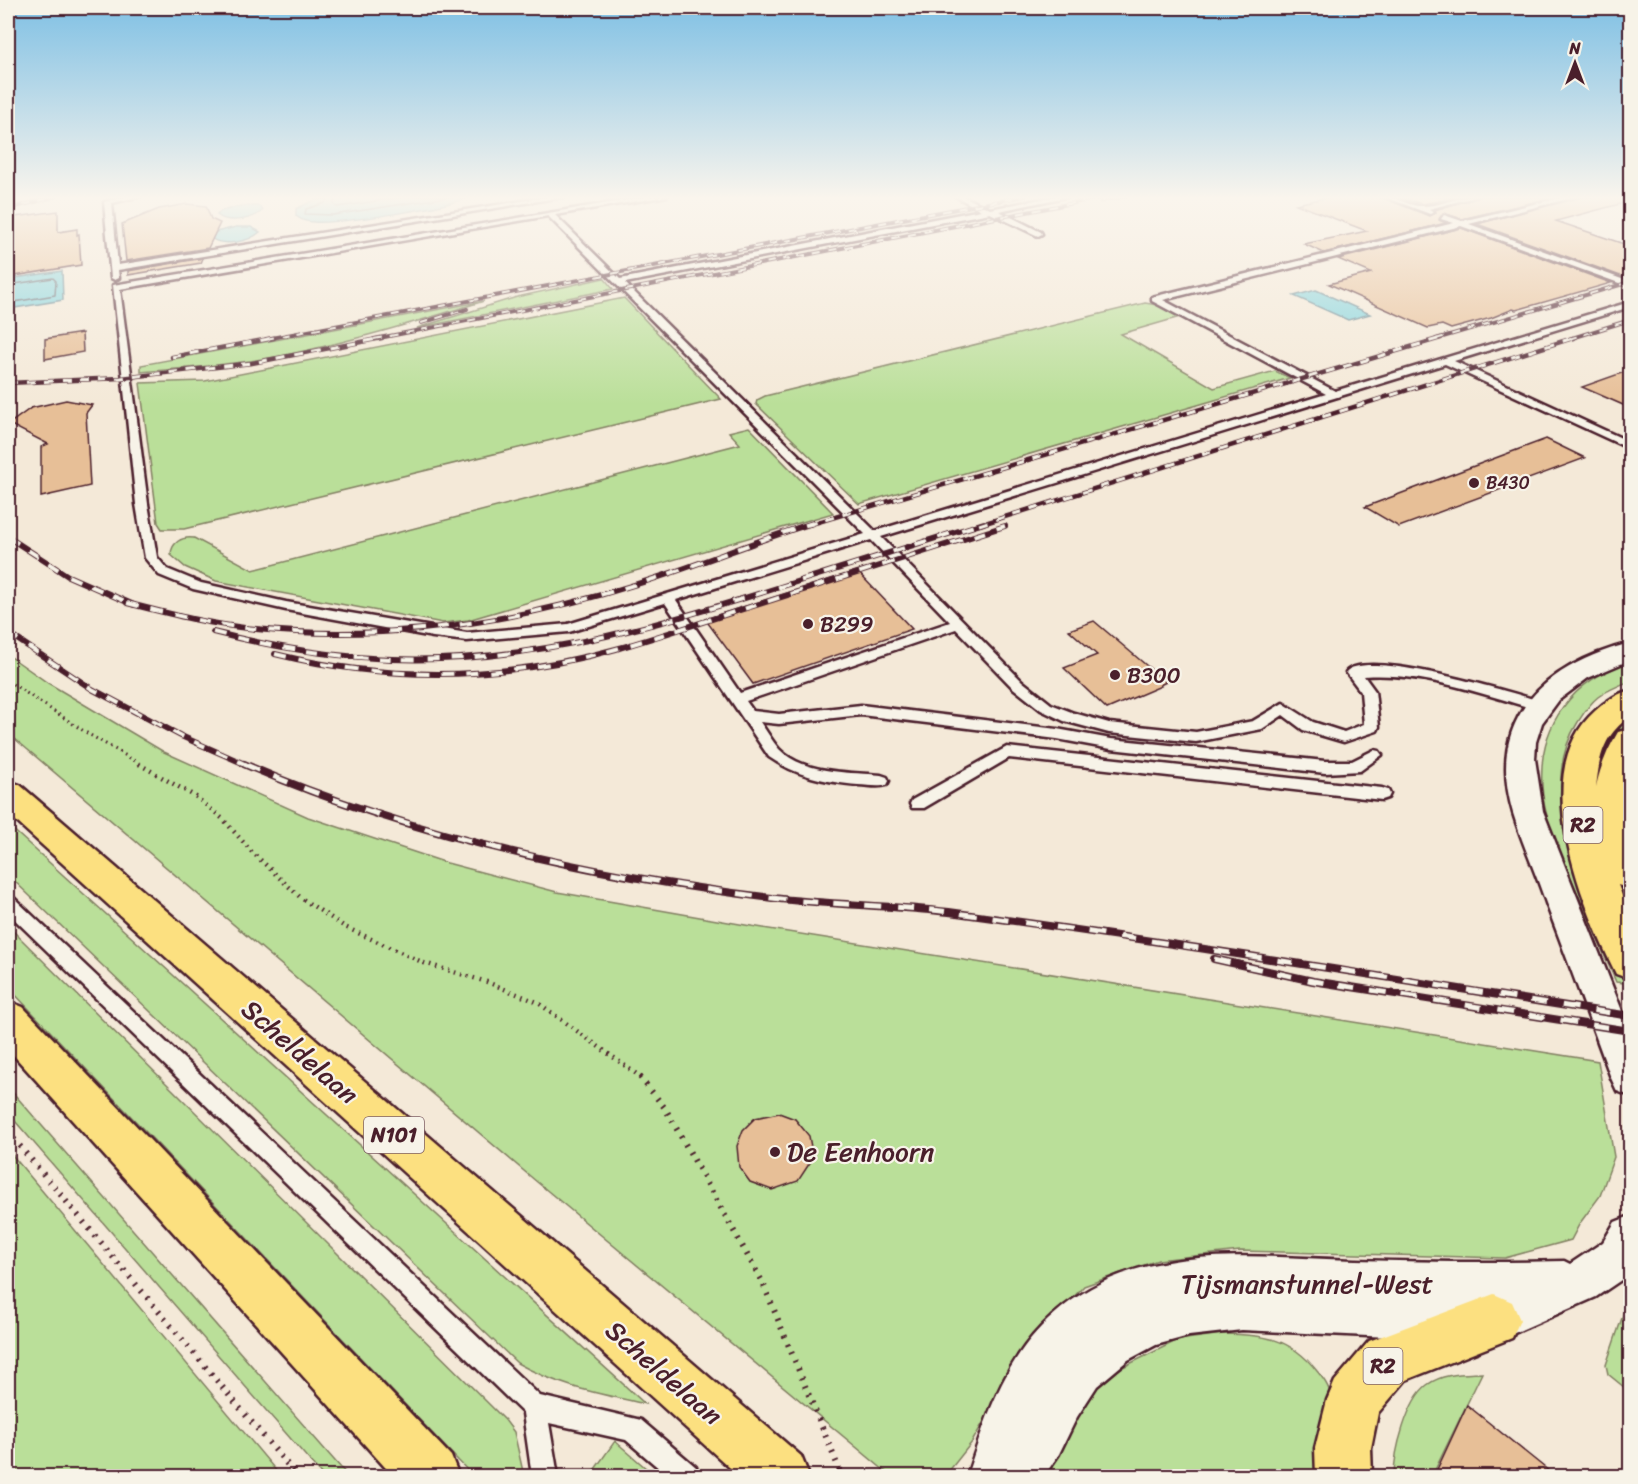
<svg xmlns="http://www.w3.org/2000/svg" width="1638" height="1484" font-family="Sriracha,sans-serif">
  <style>
    .green { fill: #badf99; stroke: #827f62; stroke-width: 1.5 }
    .water { fill: #82d3dd; stroke: #6c8b96; stroke-width: 1.5 }
    .lines { fill: none; stroke-linecap: round; stroke-linejoin: round }
    .shore { stroke: #606772; stroke-width: 1.5 }
    .building { fill: #e7bf97; stroke: #4a1f2b; stroke-width: 1.5 }
    .service-casing { stroke: #4a1f2b; stroke-width: 5 }
    .minor-casing { stroke: #4a1f2b; stroke-width: 5 }
    .primary-casing { stroke: #4a1f2b; stroke-width: 5 }
    .motorway-casing { stroke: #4a1f2b; stroke-width: 5 }
    .path-far2 { stroke: #4a1f2b; stroke-width: 3; stroke-dasharray: 1.5 4; stroke-linecap: butt }
    .path-far1 { stroke: #4a1f2b; stroke-width: 4.5; stroke-dasharray: 1.5 5; stroke-linecap: butt }
    .path { stroke: #4a1f2b; stroke-width: 6; stroke-dasharray: 2 7; stroke-linecap: butt }
    .service { fill: #f7f3e8; fill-rule: evenodd }
    .minor { fill: #f7f3e8; fill-rule: evenodd }
    .primary { fill: #fce080; fill-rule: evenodd }
    .motorway { fill: #fce080; fill-rule: evenodd }
    .rail-far3-casing { stroke: #4a1f2b; stroke-width: 4 }
    .rail-far2-casing { stroke: #4a1f2b; stroke-width: 4.5 }
    .rail-far1-casing { stroke: #4a1f2b; stroke-width: 6 }
    .rail-casing { stroke: #4a1f2b; stroke-width: 8 }
    .rail-far3 { stroke: #f7f3e8; stroke-width: 2; stroke-dasharray: 8; stroke-linecap: butt }
    .rail-far2 { stroke: #f7f3e8; stroke-width: 3; stroke-dasharray: 9; stroke-linecap: butt }
    .rail-far1 { stroke: #f7f3e8; stroke-width: 4; stroke-dasharray: 12; stroke-linecap: butt }
    .rail { stroke: #f7f3e8; stroke-width: 5; stroke-dasharray: 16; stroke-linecap: butt }
    .poi-dot { fill: #4a1f2b; stroke: #f7f3e8; stroke-width: 2 }
    .labels { text-anchor: middle; stroke-width: 4.5; stroke-linejoin: round; paint-order: stroke }
    .far-poi-label { font-size: 18px; fill: #4a1f2b; stroke: #f7f3e8; text-anchor: start }
    .shield { fill: #f7f3e8; stroke: #7e5f64; stroke-width: 1.5 }
    .shield-label { font-size: 21px; font-weight: bold; fill: #4a1f2b }
    .poi-label { font-size: 22px; fill: #4a1f2b; stroke: #f7f3e8; text-anchor: start }
    .near-street-label { font-size: 27px; fill: #4a1f2b; stroke: #f7f3e8 }
    .near-poi-label { font-size: 27px; fill: #4a1f2b; stroke: #f7f3e8; text-anchor: start }
  </style>
  <rect width="100%" height="100%" fill="#f4e9d8"/>
  <filter id="ink" filterUnits="userSpaceOnUse"><feTurbulence type="fractalNoise" baseFrequency=".0167" numOctaves="2"/><feDisplacementMap in="SourceGraphic" scale="12" xChannelSelector="R" yChannelSelector="G"/><feConvolveMatrix kernelMatrix="1 2 1 2 8 2 1 2 1" color-interpolation-filters="sRGB"/></filter>
  <g filter="url(#ink)">
    <g class="green">
      <path d="M604,278L613,289L417,328L517,297Z"/>
      <path d="M624,298L721,399L184,529H162L158,523L140,383L205,381Z"/>
      <path d="M484,301C419,321 353,341 286,355C238,364 189,368 141,372V365Z"/>
      <path d="M1145,303L1157,305L1180,317L1121,334L1214,388L1275,371L1290,378L859,504L756,404L757,400L765,396Z"/>
      <path d="M749,427L833,513L468,620L443,623L216,581L185,567L171,555C171,543 182,536 194,538L253,570L740,444L729,432Z"/>
      <path d="M8,655L48,683L164,752L308,817L447,863L557,892L751,926L1598,1061L1614,1157L1600,1196L1580,1223L1571,1240L1505,1258L1240,1251L1158,1260L1084,1286L1027,1347L972,1442L945,1476H891L537,1182L8,733Z"/>
      <path d="M1630,662V681C1620,685 1607,690 1598,697C1589,704 1583,714 1578,722C1530,796 1593,913 1625,983L1616,982C1602,950 1588,917 1574,885C1561,854 1543,819 1542,785C1538,725 1573,679 1630,662Z"/>
      <path d="M1630,717V727L1626,732L1625,882L1630,895V916C1611,873 1583,797 1601,751C1607,737 1619,726 1630,717Z"/>
      <path d="M8,825L645,1404C597,1393 560,1387 517,1363L8,875Z"/>
      <path d="M8,926L505,1420L514,1432L524,1476H473L8,987Z"/>
      <path d="M8,1087L348,1476H323L8,1113Z"/>
      <path d="M8,1150L278,1473L281,1476H8Z"/>
      <path d="M1630,1303V1392L1608,1374L1606,1365L1626,1306Z"/>
      <path d="M1223,1334C1264,1335 1290,1337 1317,1371C1323,1378 1331,1390 1331,1399C1331,1425 1319,1451 1322,1476H1044L1062,1438L1094,1390L1119,1369L1178,1340Z"/>
      <path d="M1482,1373L1432,1476H1394C1394,1452 1407,1400 1427,1385C1443,1373 1464,1374 1482,1373Z"/>
      <path d="M615,1441L655,1476H590Z"/>
    </g>
    <g class="water">
      <path d="M340,196H471C450,207 339,224 314,222C307,222 301,220 296,216V209L312,201Z"/>
      <path d="M241,206H259L263,210C253,220 228,224 217,215L221,211Z"/>
      <path d="M236,227H251L260,232C249,242 223,247 211,238L216,232Z"/>
      <path d="M62,271L63,300L8,309V279Z"/>
      <path d="M1316,290L1370,314L1348,320L1294,296Z"/>
    </g>
    <g class="lines">
      <g class="shore">
        <path d="M328,196L325,203L306,209L305,214L333,215L454,196"/>
        <path d="M335,196L334,205L337,207L410,196"/>
        <path d="M8,285L53,278L56,281L55,295L8,303"/>
      </g>
    </g>
    <g class="building">
      <path d="M1335,196H1380L1429,216L1436,213L1435,210L1480,196H1559L1462,219L1443,213L1439,220L1446,223L1324,253L1304,244L1367,231L1296,204Z"/>
      <path d="M1394,196H1461L1423,204Z"/>
      <path d="M1581,196H1623L1624,203L1556,221L1630,246V277L1626,278L1477,224Z"/>
      <path d="M187,204L206,206L211,219L220,223L208,248L126,261L122,224L159,209Z"/>
      <path d="M58,211V232L77,229V235L79,234L81,265L8,277V218Z"/>
      <path d="M1461,228L1611,283L1516,310L1513,309L1491,318L1451,329L1442,325L1428,328L1329,284L1371,273L1338,259Z"/>
      <path d="M203,258L201,263L128,275V271Z"/>
      <path d="M82,333L83,352L45,359V339Z"/>
      <path d="M1630,370V408L1582,387Z"/>
      <path d="M66,400L92,405L86,413L90,486L41,497V447L48,444L9,424L31,408Z"/>
      <path d="M1546,439L1585,458L1399,527L1365,507Z"/>
      <path d="M857,571L912,629L753,684L705,619Z"/>
      <path d="M1094,621L1166,682L1160,685L1161,686L1107,709L1064,668L1097,655L1069,630Z"/>
      <path d="M779,1113L795,1119L809,1136L813,1158L798,1181L772,1190L750,1182L739,1167L737,1146L743,1130L755,1118Z"/>
      <path d="M1467,1405L1555,1476H1434Z"/>
    </g>
    <g class="lines">
      <g class="service-casing">
        <g id="service">
          <path d="M128,196H141L112,203L118,265L553,196H568L118,270L119,278L115,280L111,278L104,202Z"/>
          <path d="M651,196H667L555,215L620,279L981,210L955,196H963L990,209L1057,196H1070L999,211L1041,232L1042,234L1038,236L990,213L625,283L875,531L1326,394L1152,301V297L1454,223L1441,219L1444,215L1462,221L1568,196H1579L1469,224L1630,282V287L1461,226L1163,300L1335,391L1630,302V307L1454,361L1630,442V449L1445,364L881,537L1022,681L1051,704L1074,713L1109,723L1196,732L1253,721L1283,703L1313,722L1344,732L1364,724L1361,692L1346,672C1365,648 1513,693 1543,702L1545,705L1538,710C1482,694 1423,672 1364,676L1375,691L1379,727L1377,731L1344,742L1303,730L1283,715L1262,729L1196,742L1109,733L1064,721L1041,710L1012,687L956,629L746,701L753,711L779,714L861,705L1057,729L1111,739L1325,761H1352L1374,750L1379,751L1382,755L1360,771L1325,773L1111,749L1057,739L861,715L779,724L760,722C766,730 772,741 779,749C803,774 849,772 881,775L887,777L889,781L887,785C878,788 868,785 858,785C826,782 796,776 769,757L665,603L569,632L467,641L433,637L286,610L193,589L159,575L145,558L136,504L113,285ZM548,216L865,534L568,624L467,633L286,602L201,583L167,569L157,557L148,504L120,289ZM871,540L950,622L740,693L676,600Z"/>
          <path d="M1382,196C1396,196 1409,207 1423,206C1441,206 1459,196 1478,196L1429,209L1434,212L1430,214Z"/>
          <path d="M1007,747L1382,788L1388,790L1390,794L1388,798L1382,800L1009,758L924,808H912L910,804L912,800Z"/>
          <path d="M8,896L14,898L540,1396L641,1420L696,1467L700,1476H668L626,1440L549,1423L558,1476H532L523,1413L8,913Z"/>
        </g>
      </g>
      <g class="minor-casing">
        <g id="minor">
          <path d="M1630,643V660L1588,678L1559,700L1542,723L1536,742L1535,759L1543,811L1630,1031V1096L1617,1091L1611,1078C1590,1020 1568,961 1546,903C1536,873 1522,843 1513,813C1485,718 1545,665 1630,643Z"/>
          <path d="M1630,1216V1274L1596,1297L1494,1342L1242,1330L1189,1336L1156,1345L1128,1360L1097,1386L1077,1417L1059,1454L1044,1476H967C984,1424 1002,1367 1041,1327C1127,1238 1244,1257 1355,1260C1425,1262 1494,1263 1564,1261L1570,1264L1603,1242L1615,1222Z"/>
        </g>
      </g>
      <g class="primary-casing">
        <g id="primary">
          <path d="M8,781L20,785L801,1456L809,1476H739L8,814Z"/>
          <path d="M8,1001L23,1007L451,1456L459,1476H393L8,1049Z"/>
        </g>
      </g>
      <g class="motorway-casing">
        <g id="motorway">
          <path d="M1630,690V716C1603,737 1600,754 1596,787C1600,768 1607,750 1618,732L1630,729V889L1618,885L1630,916V979L1616,974C1583,907 1526,772 1595,711C1605,702 1616,694 1630,690Z"/>
          <path d="M1494,1294L1512,1302L1520,1320L1512,1338L1406,1380L1378,1413L1371,1448L1372,1476H1316L1315,1448L1327,1400L1335,1381L1369,1341Z"/>
        </g>
      </g>
      <path class="path-far2" d="M8,681L90,735L142,765"/>
      <path class="path-far1" d="M139,764L196,797L223,819L251,851L301,898L345,927L424,963L487,982L537,1002L642,1078"/>
      <g class="path">
        <path d="M640,1077L665,1108L763,1283L842,1476"/>
        <path d="M8,1132L297,1476"/>
      </g>
      <use href="#service" class="service"/>
      <use href="#minor" class="minor"/>
      <use href="#primary" class="primary"/>
      <use href="#motorway" class="motorway"/>
      <g class="rail-far3-casing">
        <g id="rail-far3">
          <path d="M1101,201L1126,196"/>
          <path d="M8,209L57,196"/>
          <path d="M421,323L467,309"/>
          <path d="M266,339L1025,196"/>
          <path d="M374,339L1109,196"/>
          <path d="M1436,339L1630,282"/>
          <path d="M1569,339L1630,320"/>
        </g>
      </g>
      <g class="rail-far2-casing">
        <g id="rail-far2">
          <path d="M172,357L274,338"/>
          <path d="M8,383L121,378L252,363L382,338"/>
          <path d="M808,525L1441,338"/>
          <path d="M979,525L1573,338"/>
        </g>
      </g>
      <g class="rail-far1-casing">
        <g id="rail-far1">
          <path d="M8,537L68,576L134,605"/>
          <path d="M127,603C170,614 212,625 256,629C385,642 514,623 637,584C697,566 754,541 813,523"/>
          <path d="M213,632C272,647 331,657 392,659C526,664 654,627 780,587C848,566 916,544 984,523"/>
          <path d="M8,633L92,689L181,736L247,765"/>
          <path d="M275,654C389,682 502,681 616,649C661,636 705,621 750,607C835,580 920,553 1005,526"/>
        </g>
      </g>
      <g class="rail-casing">
        <g id="rail">
          <path d="M244,764C408,835 595,876 772,898C831,905 891,905 949,912C1177,943 1403,980 1630,1016"/>
          <path d="M1214,959L1313,981L1630,1031"/>
        </g>
      </g>
      <use href="#rail-far3" class="rail-far3"/>
      <use href="#rail-far2" class="rail-far2"/>
      <use href="#rail-far1" class="rail-far1"/>
      <use href="#rail" class="rail"/>
    </g>
  </g>
  <linearGradient id="sky" x2="0" y2="1"><stop stop-color="#7fc0e4"/><stop offset="0.49" stop-color="#faf5ed"/><stop offset="1" stop-color="#faf5ed" stop-opacity="0"/></linearGradient>
  <rect width="1638" height="404" fill="url(#sky)"/>
  <g class="poi-dot">
    <circle cx="1474" cy="483" r="6"/>
    <circle cx="808" cy="624" r="6"/>
    <circle cx="1115" cy="675" r="6"/>
    <circle cx="775" cy="1152" r="6"/>
  </g>
  <g class="labels">
    <g class="far-poi-label">
      <text x="1486" y="489">B430</text>
    </g>
    <g class="shield">
      <rect x="1563.5" y="807" width="39" height="36" rx="4.5"/>
      <rect x="364" y="1117" width="60" height="36" rx="4.5"/>
      <rect x="1363.5" y="1348" width="39" height="36" rx="4.5"/>
    </g>
    <g class="shield-label">
      <text x="1583" y="832">R2</text>
      <text x="394" y="1142">N101</text>
      <text x="1383" y="1373">R2</text>
    </g>
    <g class="poi-label">
      <text x="820" y="632">B299</text>
      <text x="1127" y="683">B300</text>
    </g>
    <g class="near-street-label">
      <text transform="translate(300 1052) rotate(41)" y="9">Scheldelaan</text>
      <text x="1307" y="1293">Tijsmanstunnel-West</text>
      <text transform="translate(664 1373) rotate(41)" y="9">Scheldelaan</text>
    </g>
    <g class="near-poi-label">
      <text x="787" y="1161">De Eenhoorn</text>
    </g>
  </g>
  <rect width="1638" height="1484" fill="none" stroke="#f7f3e8" stroke-width="30"/>
  <rect x="15" y="15" width="1608" height="1454" fill="none" stroke="#4a1f2b" stroke-width="2" filter="url(#ink)"/>
  <g transform="translate(1575 63)" stroke="#f7f3e8" stroke-width="4.5" paint-order="stroke">
  <path d="M0-4.5L10 22L0 15L-10 22Z" fill="#4a1f2b"/>
  <text y="-9" font-size="16" font-weight="bold" text-anchor="middle" fill="#4a1f2b">N</text>
  </g>
</svg>
